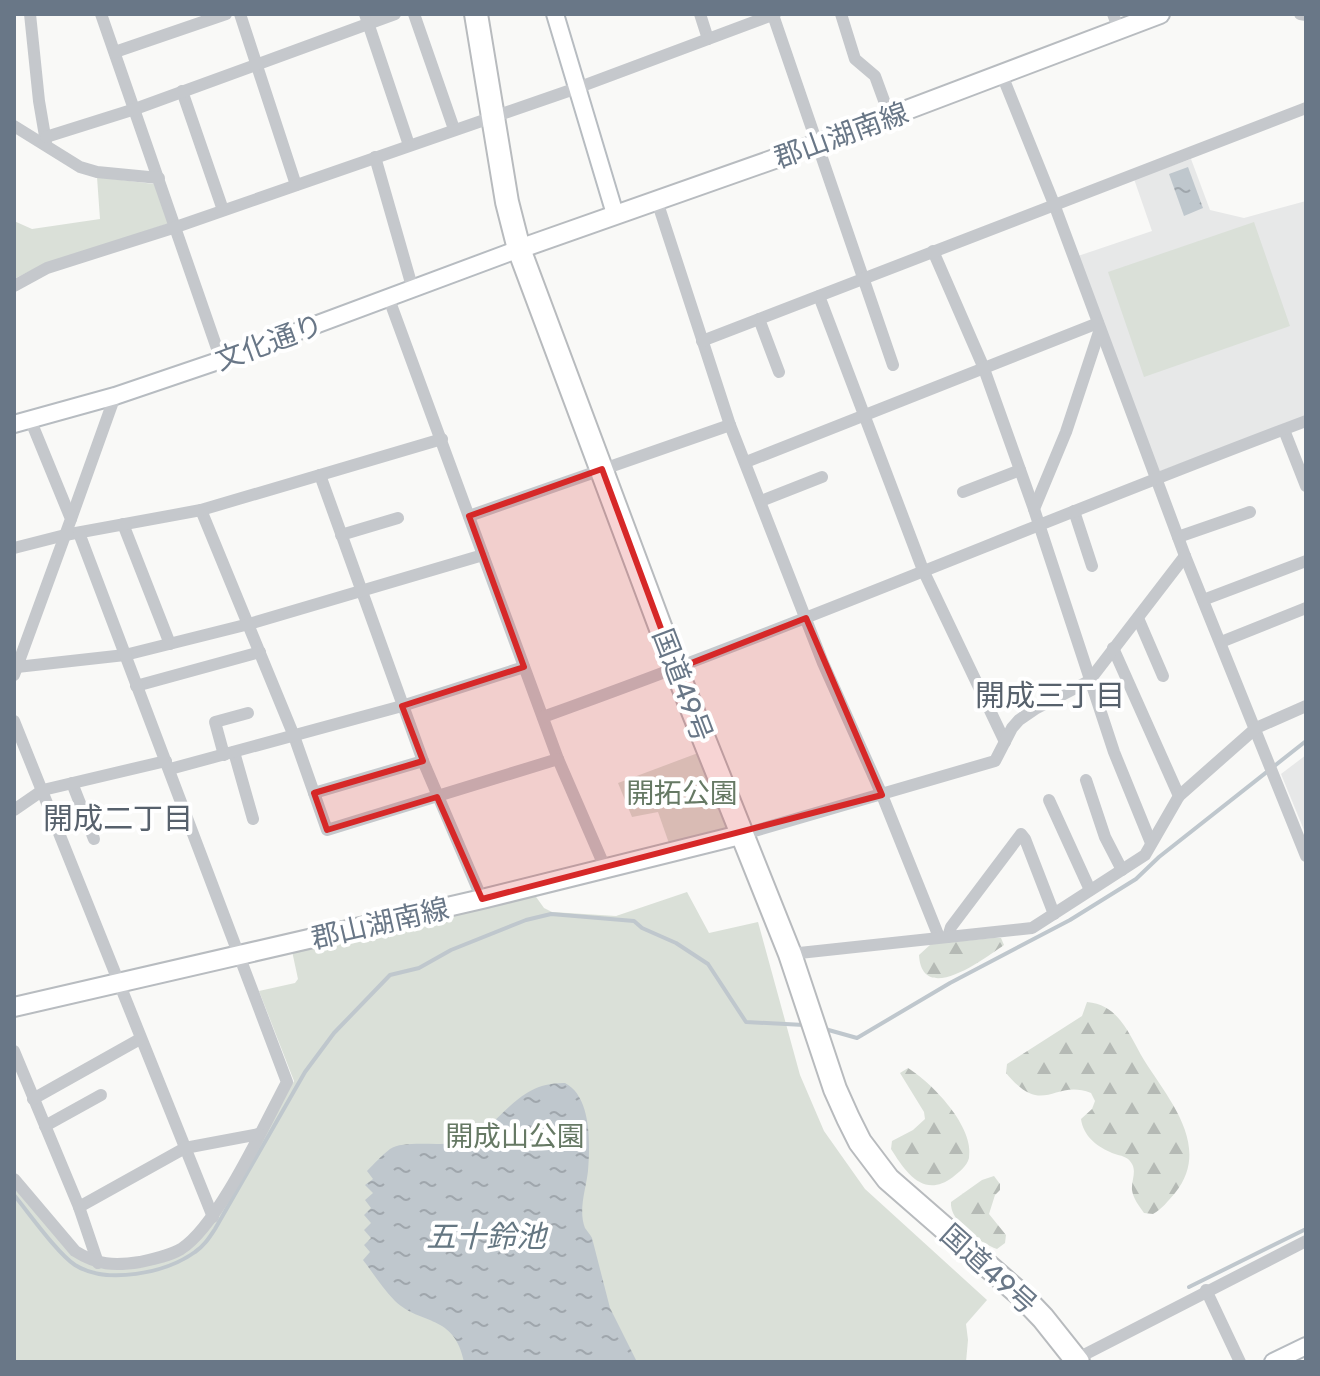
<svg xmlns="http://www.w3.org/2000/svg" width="1320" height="1376" font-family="Rubik,'Noto Sans JP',sans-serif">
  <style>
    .built { fill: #e7e8e8 }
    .forest { fill: url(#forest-firs) }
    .park { fill: #dae0d8 }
    .water { fill: url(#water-ripples) }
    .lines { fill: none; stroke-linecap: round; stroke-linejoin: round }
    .stream { stroke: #bfc7cd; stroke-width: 4 }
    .secondary-casing { stroke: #b7bcc1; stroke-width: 20 }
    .primary-casing { stroke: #b8bcc0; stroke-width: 22 }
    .highway-casing { stroke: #b8bbbe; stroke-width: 26 }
    .street { stroke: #c5c8cc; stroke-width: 12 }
    .secondary { stroke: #fff; stroke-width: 16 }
    .primary { stroke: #fff; stroke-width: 18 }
    .highway { stroke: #fff; stroke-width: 22 }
    .marked { fill: #d62828; fill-opacity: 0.2; stroke: #d62828; stroke-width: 6; stroke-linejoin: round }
    .labels { text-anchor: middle; stroke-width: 8; stroke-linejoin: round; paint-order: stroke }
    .street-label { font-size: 28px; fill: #697787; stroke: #fff }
    .park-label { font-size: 28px; fill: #667964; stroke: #fff }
    .neighbourhood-label { font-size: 30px; fill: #57616c; stroke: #fff }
    .water-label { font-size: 30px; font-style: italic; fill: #657782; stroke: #fff }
  </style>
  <defs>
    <pattern id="forest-firs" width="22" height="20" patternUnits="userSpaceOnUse" patternTransform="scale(2)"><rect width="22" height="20" fill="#dae0d8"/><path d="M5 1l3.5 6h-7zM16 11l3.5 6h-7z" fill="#b5bab5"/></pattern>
    <pattern id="water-ripples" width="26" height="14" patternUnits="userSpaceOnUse" patternTransform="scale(2)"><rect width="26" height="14" fill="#bfc7cd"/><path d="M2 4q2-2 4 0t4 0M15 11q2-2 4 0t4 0" fill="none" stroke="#9fa6ac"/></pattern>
  </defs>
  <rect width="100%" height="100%" fill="#f9f9f7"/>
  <g class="built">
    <path d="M1191,159L1210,210L1244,218L1306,201V416L1158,472L1078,256L1152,231L1134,179Z"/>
    <path d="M1306,755V835L1281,774Z"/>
  </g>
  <g class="forest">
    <path d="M993,938H1001L1004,945C984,959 922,1006 919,955L931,944Z"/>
    <path d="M1087,1002C1120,1005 1129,1035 1144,1060C1169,1100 1212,1147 1175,1193C1168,1201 1162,1209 1153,1214L1144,1213C1139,1206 1133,1198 1132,1190C1131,1179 1139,1169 1128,1159C1123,1155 1115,1155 1110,1152C1096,1146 1083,1135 1081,1119L1092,1109L1095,1101L1091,1093C1053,1078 1044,1119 1006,1073L1007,1064L1082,1016Z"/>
    <path d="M908,1068C932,1083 975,1127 969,1158C967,1166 959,1172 953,1177C924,1199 906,1173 891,1149L892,1141L913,1130L925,1119L924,1112L900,1073Z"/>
    <path d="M994,1176L1000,1184V1190L995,1195L989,1214L1006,1235L1005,1243L997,1249C980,1243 949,1221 951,1202L982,1180Z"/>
  </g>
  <g class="park">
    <path d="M97,177L154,184L170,223L40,266L14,279V221L32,229L100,219Z"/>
    <path d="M1254,222L1290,326L1144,377L1108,272Z"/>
    <path d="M698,753L728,823L725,833L671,849L658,812L632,817L618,783Z"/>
    <path d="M687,892L709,933L758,922L800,1075L824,1131L865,1189L987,1300L966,1324L968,1340L966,1362H14V1184L75,1257L101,1268H130L204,1234L294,1081L259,991L295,983L298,979L292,951L534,894L544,908L552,912L616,916Z"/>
  </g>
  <g class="water">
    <path d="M1188,167L1203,208L1184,216L1169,174Z"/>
    <path d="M565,1083C592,1097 590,1145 588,1171C586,1189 578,1210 585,1228C587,1231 590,1234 592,1238L610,1308L637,1362H464C454,1313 421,1326 395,1301C383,1289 373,1273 363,1260L370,1252L364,1245L371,1238L364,1230L371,1223L364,1215L371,1208L365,1200L373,1193L365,1185L373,1179L367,1171C374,1164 382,1155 390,1149C405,1139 444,1148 464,1141C503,1126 514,1082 565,1083Z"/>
  </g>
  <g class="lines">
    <g class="stream">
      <path d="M825,1029L857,1038L950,983L1070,920L1136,879L1159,857L1306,741"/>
      <path d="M14,1195C29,1213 57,1253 75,1265C107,1285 166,1273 195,1252C204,1246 209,1238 215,1229L305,1072L334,1033L390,975L419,968L451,950L526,920L551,914L634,921L642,928L676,943L708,964L746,1022L804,1025"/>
      <path d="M1189,1287L1306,1229"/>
    </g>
    <g class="secondary-casing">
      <g id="secondary">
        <path d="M555,14L615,214"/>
        <path d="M14,424L115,396L221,360L519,249"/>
        <path d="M1273,1362L1306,1346"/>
      </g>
    </g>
    <g class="primary-casing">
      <g id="primary">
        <path d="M519,249L817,144L1160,14"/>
        <path d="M14,1007L482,899L744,834"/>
      </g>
    </g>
    <g class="highway-casing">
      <path id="highway" d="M476,14L507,202L519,249L676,669L790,954L835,1089L848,1118L860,1142L888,1179L1021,1295L1043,1318L1078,1362"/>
    </g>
    <g class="street">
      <path d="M30,14L39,101L46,142"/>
      <path d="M101,14L221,360"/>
      <path d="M240,14L296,185"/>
      <path d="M365,14L409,145"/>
      <path d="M414,14L454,129"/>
      <path d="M700,14L708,39"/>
      <path d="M841,14L855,59L875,76L890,117"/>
      <path d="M1113,14L1119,30"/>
      <path d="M1300,14L1306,15"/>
      <path d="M773,15L893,365"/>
      <path d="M115,52L226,14"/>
      <path d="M1002,75L1054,204L1185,556L1306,856"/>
      <path d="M182,91L223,210"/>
      <path d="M14,126L80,167L97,172L159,178"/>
      <path d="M46,137L135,109L395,14"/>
      <path d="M375,157L413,290"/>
      <path d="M657,201L730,425L823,663L882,795L939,937"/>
      <path d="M933,251L983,366L1034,509L1114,752L1151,843"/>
      <path d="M14,286L47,268L176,227L577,88L775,14"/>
      <path d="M819,296L923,570L1005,742"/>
      <path d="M389,299L558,759L606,870"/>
      <path d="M759,319L779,372"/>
      <path d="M702,341L1306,108"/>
      <path d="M1284,430L1306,486"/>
      <path d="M746,462L1098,323"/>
      <path d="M320,475L423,761L482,899"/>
      <path d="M963,492L1020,470"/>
      <path d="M761,501L822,477"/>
      <path d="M1034,509L1066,432L1100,329"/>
      <path d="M201,510L294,736L327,830L558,759"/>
      <path d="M1074,511L1092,566"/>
      <path d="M469,516L730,425"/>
      <path d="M71,519L115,396"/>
      <path d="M123,524L170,644"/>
      <path d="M341,535L398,518"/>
      <path d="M1178,537L1250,512"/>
      <path d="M14,548L65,535L201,510L442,439"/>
      <path d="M1203,600L1306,561"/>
      <path d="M1138,618L1163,676"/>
      <path d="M1221,642L1306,608"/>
      <path d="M1113,648L1179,796"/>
      <path d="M17,667L125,655L249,624L483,555"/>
      <path d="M14,675L71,519L30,419"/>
      <path d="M136,686L260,652"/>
      <path d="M543,717C800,625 1051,517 1306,421"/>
      <path d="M14,721L213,1217"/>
      <path d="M234,752L253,819"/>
      <path d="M224,755L215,722L248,713"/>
      <path d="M170,769L402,706L524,667"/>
      <path d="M1086,780L1105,837L1122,870"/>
      <path d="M72,783L94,839"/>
      <path d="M314,793L423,761"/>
      <path d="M1049,800L1090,890"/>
      <path d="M14,810L43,790L166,761"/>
      <path d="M744,834L995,761L1012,728L1019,720L1035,709L1089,681L1185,556"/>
      <path d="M948,937L951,927L1021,834L1025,839L1054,914"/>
      <path d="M790,954L1032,928L1145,855L1179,796L1256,728L1306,706"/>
      <path d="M14,1051L79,1207L98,1263"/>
      <path d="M33,1099L140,1039"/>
      <path d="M45,1126L101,1095"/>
      <path d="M14,1179L75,1251C97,1265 114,1266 140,1262C154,1259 169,1256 181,1249C218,1226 265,1123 287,1082L79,533"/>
      <path d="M79,1207L185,1148L259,1134"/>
      <path d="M1206,1290L1240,1362"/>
      <path d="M1076,1359L1306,1241"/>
    </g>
    <use href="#secondary" class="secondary"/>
    <use href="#primary" class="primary"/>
    <use href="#highway" class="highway"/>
  </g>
  <path class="marked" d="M602,469L676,669L806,618L882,795L482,899L437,797L327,830L314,793L423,761L402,706L524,667L469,516Z"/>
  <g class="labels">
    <g class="street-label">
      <text transform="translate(841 135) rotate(-20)" y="10">郡山湖南線</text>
      <text transform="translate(269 342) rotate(-20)" y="10">文化通り</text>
      <text transform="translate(683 685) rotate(69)" y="10">国道49号</text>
      <text transform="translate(380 923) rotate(-13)" y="10">郡山湖南線</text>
      <text transform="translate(989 1269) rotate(42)" y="10">国道49号</text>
    </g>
    <g class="park-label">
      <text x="682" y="803">開拓公園</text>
      <text x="515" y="1146">開成山公園</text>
    </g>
    <g class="neighbourhood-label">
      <text x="1050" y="706">開成三丁目</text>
      <text x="118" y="829">開成二丁目</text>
    </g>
    <g class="water-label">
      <text x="486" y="1247">五十鈴池</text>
    </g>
  </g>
  <rect width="1320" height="1376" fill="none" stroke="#697787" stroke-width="32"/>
</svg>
